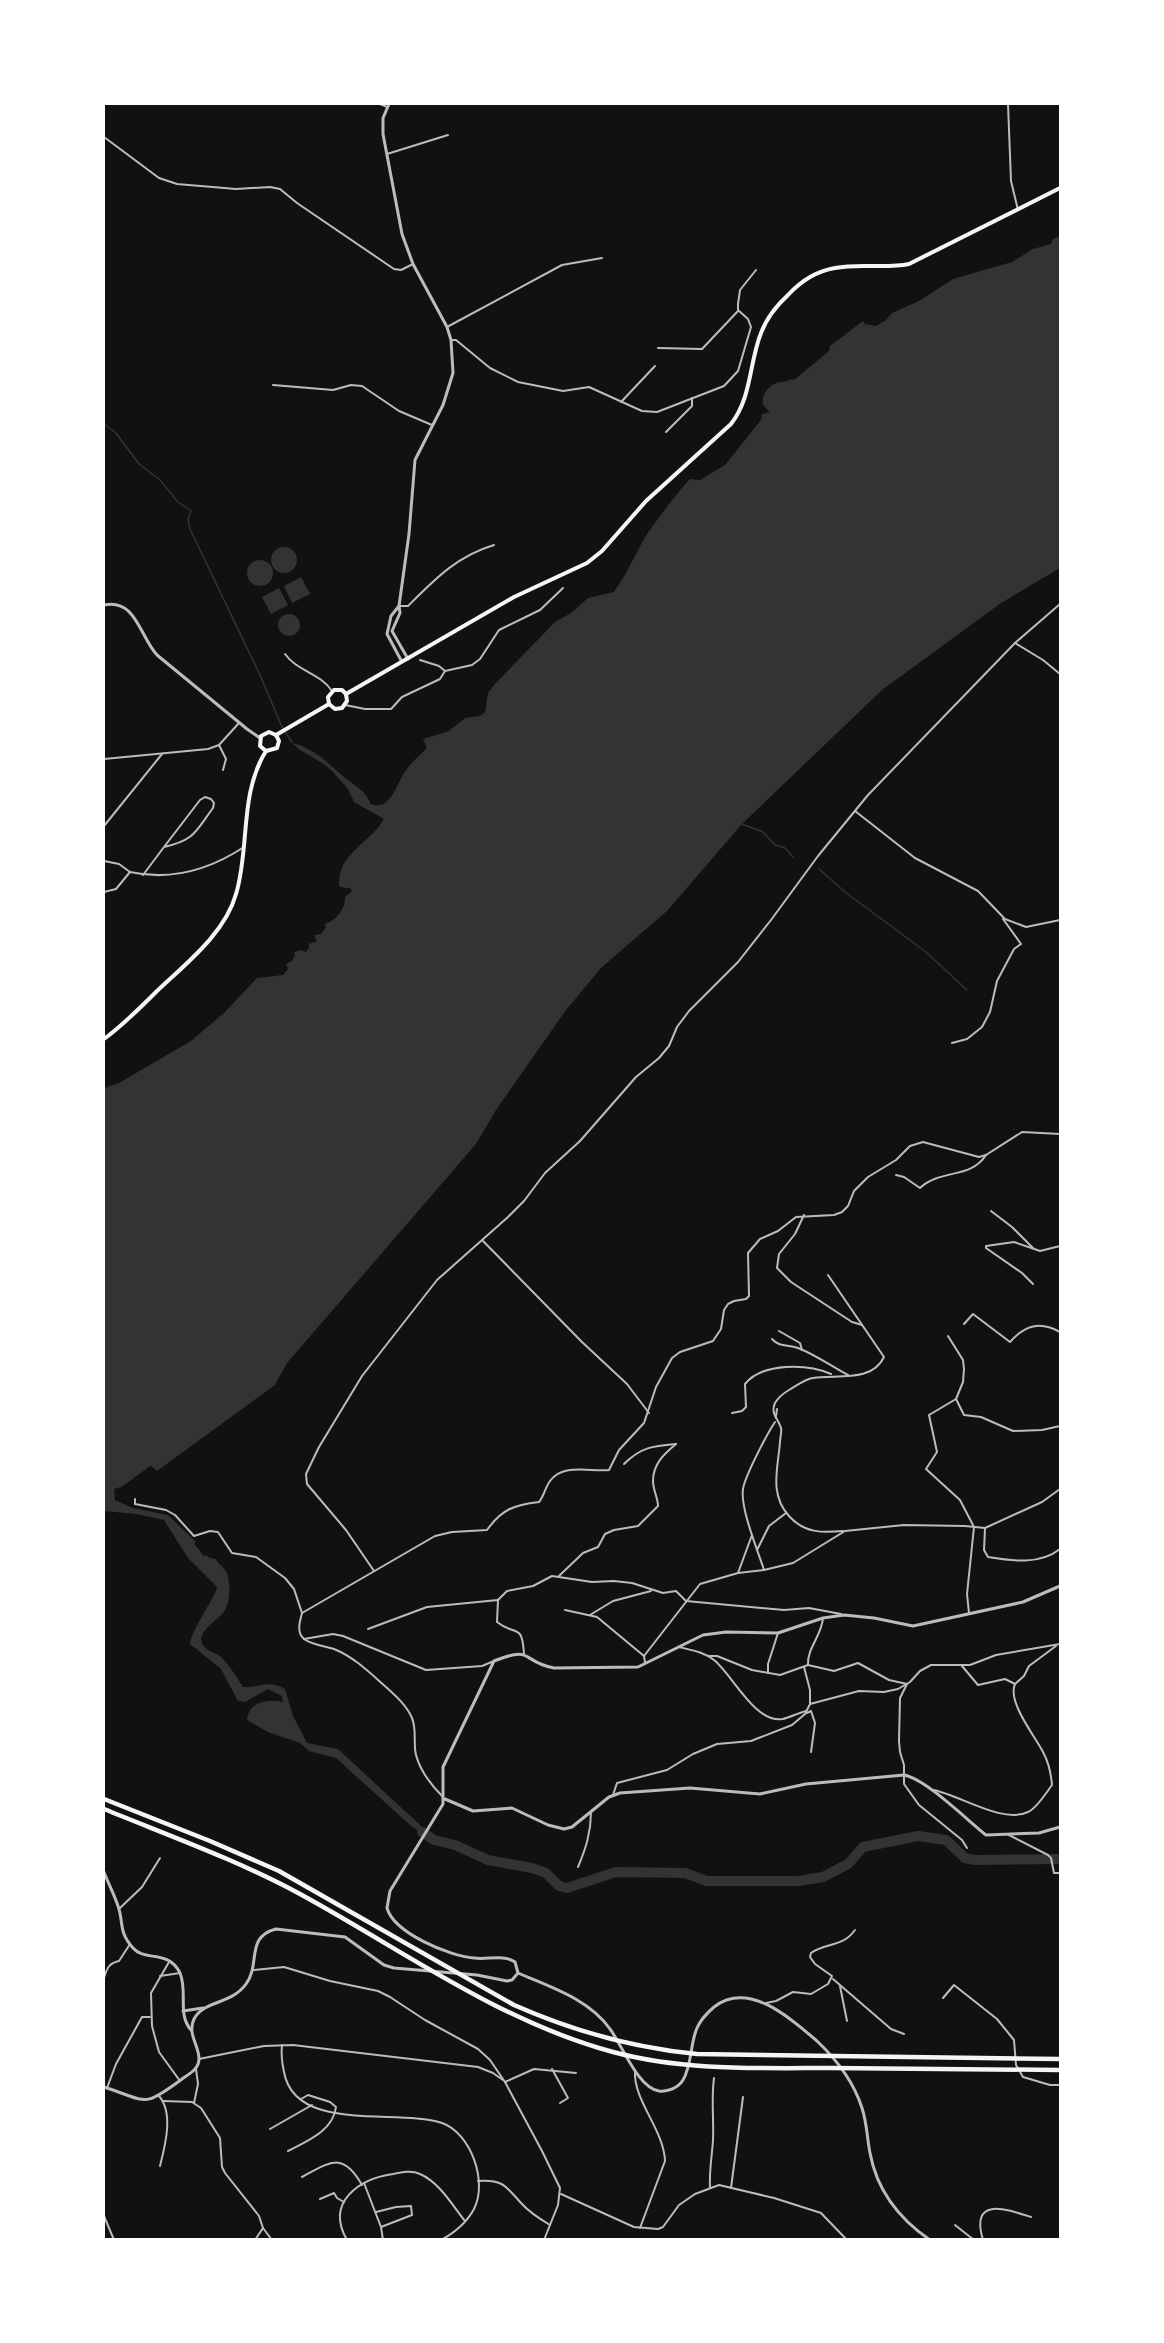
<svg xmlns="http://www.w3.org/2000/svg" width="1164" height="2343" font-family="'Exo 2',sans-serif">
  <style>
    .water { fill: #333 }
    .pier { fill: #111 }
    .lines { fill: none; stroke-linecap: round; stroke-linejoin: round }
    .stream { stroke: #333; stroke-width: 1.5 }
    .river { stroke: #333; stroke-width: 10 }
    .minor { stroke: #bcbcbc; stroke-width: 2 }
    .tertiary { stroke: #bcbcbc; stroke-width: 3 }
    .primary { stroke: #f5f5f5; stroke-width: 4 }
    .motorway { stroke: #f5f5f5; stroke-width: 4.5 }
  </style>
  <rect width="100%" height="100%" fill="#111"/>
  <g class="water">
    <path d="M1060,236V568L1001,603L882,690L742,824L667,911L602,967L566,1010L496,1110L476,1144L287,1363L275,1385L157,1471L150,1466L115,1492V1500L133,1508L168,1515L196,1542L194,1544L204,1556L206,1555L210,1558L216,1559C218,1565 225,1567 227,1573C230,1584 231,1600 225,1610C220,1619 197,1631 202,1643C205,1651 215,1652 221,1657C230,1666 236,1676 243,1687C260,1688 267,1679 285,1689L293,1716L307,1743L338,1749L433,1837L434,1840H432L410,1825L336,1758L309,1751L300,1743L268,1732L247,1720C249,1701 268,1699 283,1702L282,1696L268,1689L245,1702L238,1701L221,1669L190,1644C190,1634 211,1602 217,1589L216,1586L188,1558L164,1520L136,1514L104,1511V1088L119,1083L191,1041L224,1013L257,978L283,975L288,969L286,964L292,961L295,955L294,952L301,950L306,952L309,948V944L317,941L314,935L321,934L326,927L325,924C336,921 346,908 345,897L352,891L350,888H345L339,886C337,854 370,843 384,819L354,802L348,789L333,772L324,764L300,750L292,743C314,748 328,763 344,777C354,785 366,791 371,804C391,812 397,782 406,770C412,762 420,755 427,748L423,739L449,731L465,718L480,716L485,712L488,693L494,685L555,622L571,613L588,598L614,592C626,575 634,557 644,539C654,523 677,493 690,479L700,480L725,465L761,420L762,414L770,412C768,410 765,408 763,404C760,396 769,386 776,383C782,381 785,383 791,379L794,380L829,351L830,346L863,321L865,324L876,326L886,320L892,313L919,301L953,279L1012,262L1033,249L1051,244L1053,239Z"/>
    <circle cx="284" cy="560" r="13"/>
    <circle cx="260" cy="573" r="13"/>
    <path d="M301,577L310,594L292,603L284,586Z"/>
    <path d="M279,588L288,605L271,614L262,597Z"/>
    <circle cx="289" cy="625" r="11"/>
  </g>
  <path class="pier" d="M151,1466L157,1471L155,1474L151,1470L125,1488L118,1491V1498L140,1506L138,1509L115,1500L114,1489L124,1486Z"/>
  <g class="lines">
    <g class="stream">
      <path d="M104,424L116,433L139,464L160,480L178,502L191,511L188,519L190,529L260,675L282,727L292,742"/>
      <path d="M742,824L763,832L775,845L785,848L793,857"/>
      <path d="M819,869L845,892L926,952L967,990"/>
    </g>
    <path class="river" d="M422,1832L434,1840L455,1845L488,1860L532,1868L546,1873L559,1886L567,1888L616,1872L685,1873L707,1881H798L823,1877L848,1864L863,1847L918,1836L946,1840L965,1858L975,1860L1060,1859"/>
    <g class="minor">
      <path d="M380,104L387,107"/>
      <path d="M1008,104L1011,181L1018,210"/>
      <path d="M104,137L159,178L177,184L236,189L270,187L280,189L297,203L394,269L401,270L413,264"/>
      <path d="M387,154L448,135"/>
      <path d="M447,327L562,265L602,258"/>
      <path d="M452,340H456L490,368L518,382L563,391L589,387L642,411L657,412L724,386L738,371L751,327L748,319L738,310V304L740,290L756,270"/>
      <path d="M658,348L702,349L738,311"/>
      <path d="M273,385L333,390L351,385L362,386L399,411L432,425"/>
      <path d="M621,402L655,366"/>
      <path d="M666,432L692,406V398"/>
      <path d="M399,606H408C435,579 457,556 494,545"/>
      <path d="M1015,643L1043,660L1060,674"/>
      <path d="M285,654C297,671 320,673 332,691"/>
      <path d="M420,660L439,666L445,671L472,665L480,659L499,630L540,610L563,588"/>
      <path d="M345,705L365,709H391L402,697L440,679L445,671"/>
      <path d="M219,745L226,759L223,770"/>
      <path d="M104,759L208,749L219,745L239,723"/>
      <path d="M855,811L915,858L978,891L1005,919L1026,927L1060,920"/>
      <path d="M104,826L162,754"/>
      <path d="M104,861L119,864L130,872"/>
      <path d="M143,875L164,847C195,840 195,832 213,808L214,803L211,799L205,797L200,800L164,847"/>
      <path d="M104,892L116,889L130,872C171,881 209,870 244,847"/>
      <path d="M952,1043L967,1039L982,1027L990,1012L997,981L1014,949L1021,944L1003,919"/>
      <path d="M896,1175L904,1177L920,1188C940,1169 971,1179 986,1155"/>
      <path d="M991,1211L1012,1227L1033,1248"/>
      <path d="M804,1215L795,1234L779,1254L777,1268L791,1282L852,1322L862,1325"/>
      <path d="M483,1241L582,1342L627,1384L649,1413"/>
      <path d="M828,1275L884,1357C872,1383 836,1374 813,1378C805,1379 796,1386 789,1390C784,1393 778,1398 775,1403C770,1414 779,1420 781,1428C782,1432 780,1438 780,1442C778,1468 769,1494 789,1516C804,1533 822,1533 843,1531"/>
      <path d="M1033,1284L1022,1273L986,1248V1246L1014,1242L1040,1251L1060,1246"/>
      <path d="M964,1324L973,1314L1010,1342C1025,1325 1040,1321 1060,1332"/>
      <path d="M779,1331L800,1343L802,1350"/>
      <path d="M948,1336L963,1360L964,1369L963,1382L956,1399L929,1415L937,1452L926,1469L960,1500L974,1527L967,1594L969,1613"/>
      <path d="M772,1339C780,1348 788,1344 798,1348C816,1355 831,1366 848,1375"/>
      <path d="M956,1399L964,1415L981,1417L1013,1431L1042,1430L1060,1426"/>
      <path d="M1060,1412V1430"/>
      <path d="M732,1413L742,1411L746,1407L745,1384C763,1362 808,1364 831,1374"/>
      <path d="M776,1416L777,1409"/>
      <path d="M624,1464C641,1447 653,1446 676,1444"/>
      <path d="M135,1499V1504L166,1510L175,1515L194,1536L210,1531L218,1532L232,1553L256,1557L285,1578L294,1589L302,1613"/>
      <path d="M985,1529L984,1550L988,1557C1012,1561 1040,1565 1060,1549"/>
      <path d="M757,1550L769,1526L786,1513"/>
      <path d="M764,1570C758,1551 740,1508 743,1489C745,1476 767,1434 775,1422"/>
      <path d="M374,1571L346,1530L307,1484L306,1474L319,1447L362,1376L437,1280L508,1217L524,1201L545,1173L580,1141L636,1077L659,1058L669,1046L677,1027L689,1011L738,962L771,920L818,856L868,795L1015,643L1060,604"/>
      <path d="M738,1573L752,1535"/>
      <path d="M559,1576L583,1553L598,1547L605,1534L614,1530L638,1526L658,1506C658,1498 653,1490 653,1481C653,1464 664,1454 676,1444"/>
      <path d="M498,1600L507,1591L533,1586L552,1576L592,1582L614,1581L632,1583L663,1593L676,1591L686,1601"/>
      <path d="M498,1600L497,1622C516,1637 522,1622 524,1654"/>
      <path d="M686,1601L784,1610L809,1608L841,1614"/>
      <path d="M565,1610L597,1617L644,1656"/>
      <path d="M302,1613L435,1536L452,1532L487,1530C502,1509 514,1505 539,1502C544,1496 545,1488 550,1481C563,1463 590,1472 609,1470L619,1450L644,1423L656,1387L672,1358L680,1352L713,1341L721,1329L724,1310L728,1304L734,1301L746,1299L749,1296L748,1253L760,1239L778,1231L796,1217L834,1215L842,1212L848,1206L854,1191L868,1177L896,1160L910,1146L923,1142L979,1157L986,1155L1022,1132L1060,1134"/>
      <path d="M302,1613C300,1621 296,1632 304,1639C312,1645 325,1646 334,1649C354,1657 370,1673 386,1687C396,1696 407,1706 412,1718C417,1730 413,1743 416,1755C420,1770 432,1786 443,1797"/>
      <path d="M590,1615L613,1601L651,1591"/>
      <path d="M368,1629L427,1607L498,1600"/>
      <path d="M304,1639L333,1634L343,1636L426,1670L482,1666L494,1661"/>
      <path d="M679,1647C691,1650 704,1652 714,1660C732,1674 755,1724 783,1719C790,1717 799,1713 806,1711"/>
      <path d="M708,1656H717L752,1670L780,1675L808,1665L834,1671L858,1663L889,1680L907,1684"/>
      <path d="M645,1662L644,1656L700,1584L738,1573L764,1570L793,1563L845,1531L904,1525L965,1526L985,1528L1042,1502L1060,1489"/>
      <path d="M808,1665C807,1648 822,1635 823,1618"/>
      <path d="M962,1666L978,1685L1005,1679L1015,1684"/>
      <path d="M768,1673V1664L778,1633"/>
      <path d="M907,1684L900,1698L899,1741L900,1752L904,1765V1784L919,1805L962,1840L967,1848"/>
      <path d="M1015,1684L1024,1676L1029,1666L1056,1646"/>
      <path d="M810,1704L859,1691L884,1692L898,1689L910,1682L920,1671L931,1665H970L996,1655L1060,1644"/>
      <path d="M807,1713L811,1711L815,1723L811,1752"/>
      <path d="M934,1790C961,1796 1003,1824 1028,1812C1037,1808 1046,1793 1052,1785C1051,1773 1049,1763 1043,1752C1035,1736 1007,1702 1015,1684"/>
      <path d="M613,1795L617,1783L667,1770L693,1754L717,1744L751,1741L792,1725L805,1714L810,1704V1690L804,1667"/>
      <path d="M1007,1834L1048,1855L1051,1858L1054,1873H1060"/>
      <path d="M578,1867C586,1848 591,1832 591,1812"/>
      <path d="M119,1909L142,1887L160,1858"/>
      <path d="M169,1962L151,1993L152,2026L159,2052L180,2081"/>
      <path d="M254,1970L284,1967L330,1981L378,1991L390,1997L425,2020L478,2049L490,2060L505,2082L542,2151L560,2188L558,2205L544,2240"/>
      <path d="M160,1976L180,1973"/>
      <path d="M104,1978C107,1968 109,1963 119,1961L130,1944"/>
      <path d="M833,1979L891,2029L904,2034"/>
      <path d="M840,1986L847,2021"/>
      <path d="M943,1998L954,1985L997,2019L1014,2040L1016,2065L1023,2077L1050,2085H1060"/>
      <path d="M766,2003L776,2001L793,1992L811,1994L828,1984L832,1976L815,1964L810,1957L811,1953C826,1942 842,1948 855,1930"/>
      <path d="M282,2045C281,2054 282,2063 284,2072C295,2134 398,2108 442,2123C471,2133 488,2182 474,2209C467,2222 454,2233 441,2240"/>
      <path d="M199,2059L264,2046L293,2045L478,2067L493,2073L503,2080"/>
      <path d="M552,2069L568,2098L560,2103"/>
      <path d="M635,2071C633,2100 664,2130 665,2161L640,2228"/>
      <path d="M505,2082L534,2069L576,2073"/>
      <path d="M107,2088L116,2064L142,2017H150"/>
      <path d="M159,2096C174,2113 165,2146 160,2166"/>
      <path d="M163,2101L192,2102L201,2108L220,2138L222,2167L225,2173L259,2216L263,2228L272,2240"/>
      <path d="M194,2103L198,2084L196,2069"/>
      <path d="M270,2129L312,2105"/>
      <path d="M288,2151C307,2141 333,2131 336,2107L330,2102L308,2095L301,2099"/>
      <path d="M302,2177C330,2162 343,2151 362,2185"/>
      <path d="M478,2181C504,2179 506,2187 522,2204C530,2213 540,2219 550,2225"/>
      <path d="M364,2183L381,2227L383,2240"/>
      <path d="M710,2188C709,2171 712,2156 713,2140C714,2119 711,2099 714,2078"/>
      <path d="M731,2188L743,2097"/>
      <path d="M561,2194L634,2227L658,2229L663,2227L679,2205L695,2194L719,2185L774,2198L821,2213L847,2240"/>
      <path d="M320,2199L334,2193L337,2198L344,2202"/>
      <path d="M376,2212L396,2207L411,2206L412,2215L381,2227"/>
      <path d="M104,2216L114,2240"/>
      <path d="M955,2225L974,2240"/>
      <path d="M255,2240L263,2228"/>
      <path d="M347,2240C325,2202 359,2179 393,2174C402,2172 412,2170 420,2174C439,2182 453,2206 465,2221"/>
      <path d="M983,2240C970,2196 1006,2209 1031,2217"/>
    </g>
    <g class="tertiary">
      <path d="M389,104L383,118V134L402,234L413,264L447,327L451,340L453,373L443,405L415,460L409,534L399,606L400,613L392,631L408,659"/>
      <path d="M104,605C136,598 140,637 157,655L247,729L260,738"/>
      <path d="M399,606L391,616L387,634L402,662"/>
      <path d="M445,1799L473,1811L512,1808L548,1825L564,1829L572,1827L609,1797L620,1793L690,1788L760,1794L806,1784L904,1775C926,1779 967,1820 986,1835L1039,1833L1060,1827"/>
      <path d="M104,1872C108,1883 114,1894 118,1906C124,1923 118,1931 133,1948C145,1962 168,1949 180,1973C188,1992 177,2014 191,2030"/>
      <path d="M518,1973L515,1962C503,1954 488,1960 474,1958C449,1956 394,1933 387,1908L390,1891L443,1804V1767L494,1661C534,1645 521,1662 554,1668L638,1667L703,1635L726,1632L778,1633L823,1618L844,1615L874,1618L913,1626L1023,1602L1060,1586"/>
      <path d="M518,1973C550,1987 589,1999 610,2029C622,2045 638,2088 659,2091C668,2092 678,2088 683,2080C692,2065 690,2044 697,2028C701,2019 707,2013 714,2007C749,1980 791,2019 817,2041C836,2059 854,2083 862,2108C867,2123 867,2138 870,2153C877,2191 898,2218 930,2240"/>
      <path d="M183,2011L203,2008"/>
      <path d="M104,2087C148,2101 142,2109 182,2079C189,2074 199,2069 199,2059C199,2045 187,2034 194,2019C204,2000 231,2005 246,1984C261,1964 245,1937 276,1929L345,1937L384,1965L394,1968L477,1975L507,1981L512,1980L518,1973"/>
    </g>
    <g class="primary">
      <path d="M346,694L514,597L587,563L602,551L646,501L731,424C752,397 749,363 761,333C767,317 776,306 788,295C800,282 817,271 835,268C860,263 885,269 909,264L1060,188"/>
      <path d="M329,704L335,709L342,708L347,701L346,694"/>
      <path d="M329,704L328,697L334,690H342L346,694"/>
      <path d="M276,735L329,704"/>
      <path d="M266,751L260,746L261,736L269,732L276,735"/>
      <path d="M266,751L277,748L279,741L276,735"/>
      <path d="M104,1039C122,1026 139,1009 155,993C184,965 225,934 236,894C250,848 239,794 266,751"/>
    </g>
    <g class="motorway">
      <path d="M104,1799L210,1841L279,1871L514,2005C573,2031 633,2048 697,2054L1060,2059"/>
      <path d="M104,1809C170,1836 237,1860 300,1894C403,1950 498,2021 613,2052C684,2071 758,2068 831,2068C908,2069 984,2070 1060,2070"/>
    </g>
  </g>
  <rect width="1164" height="2343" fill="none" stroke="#ffffff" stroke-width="210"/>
</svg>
